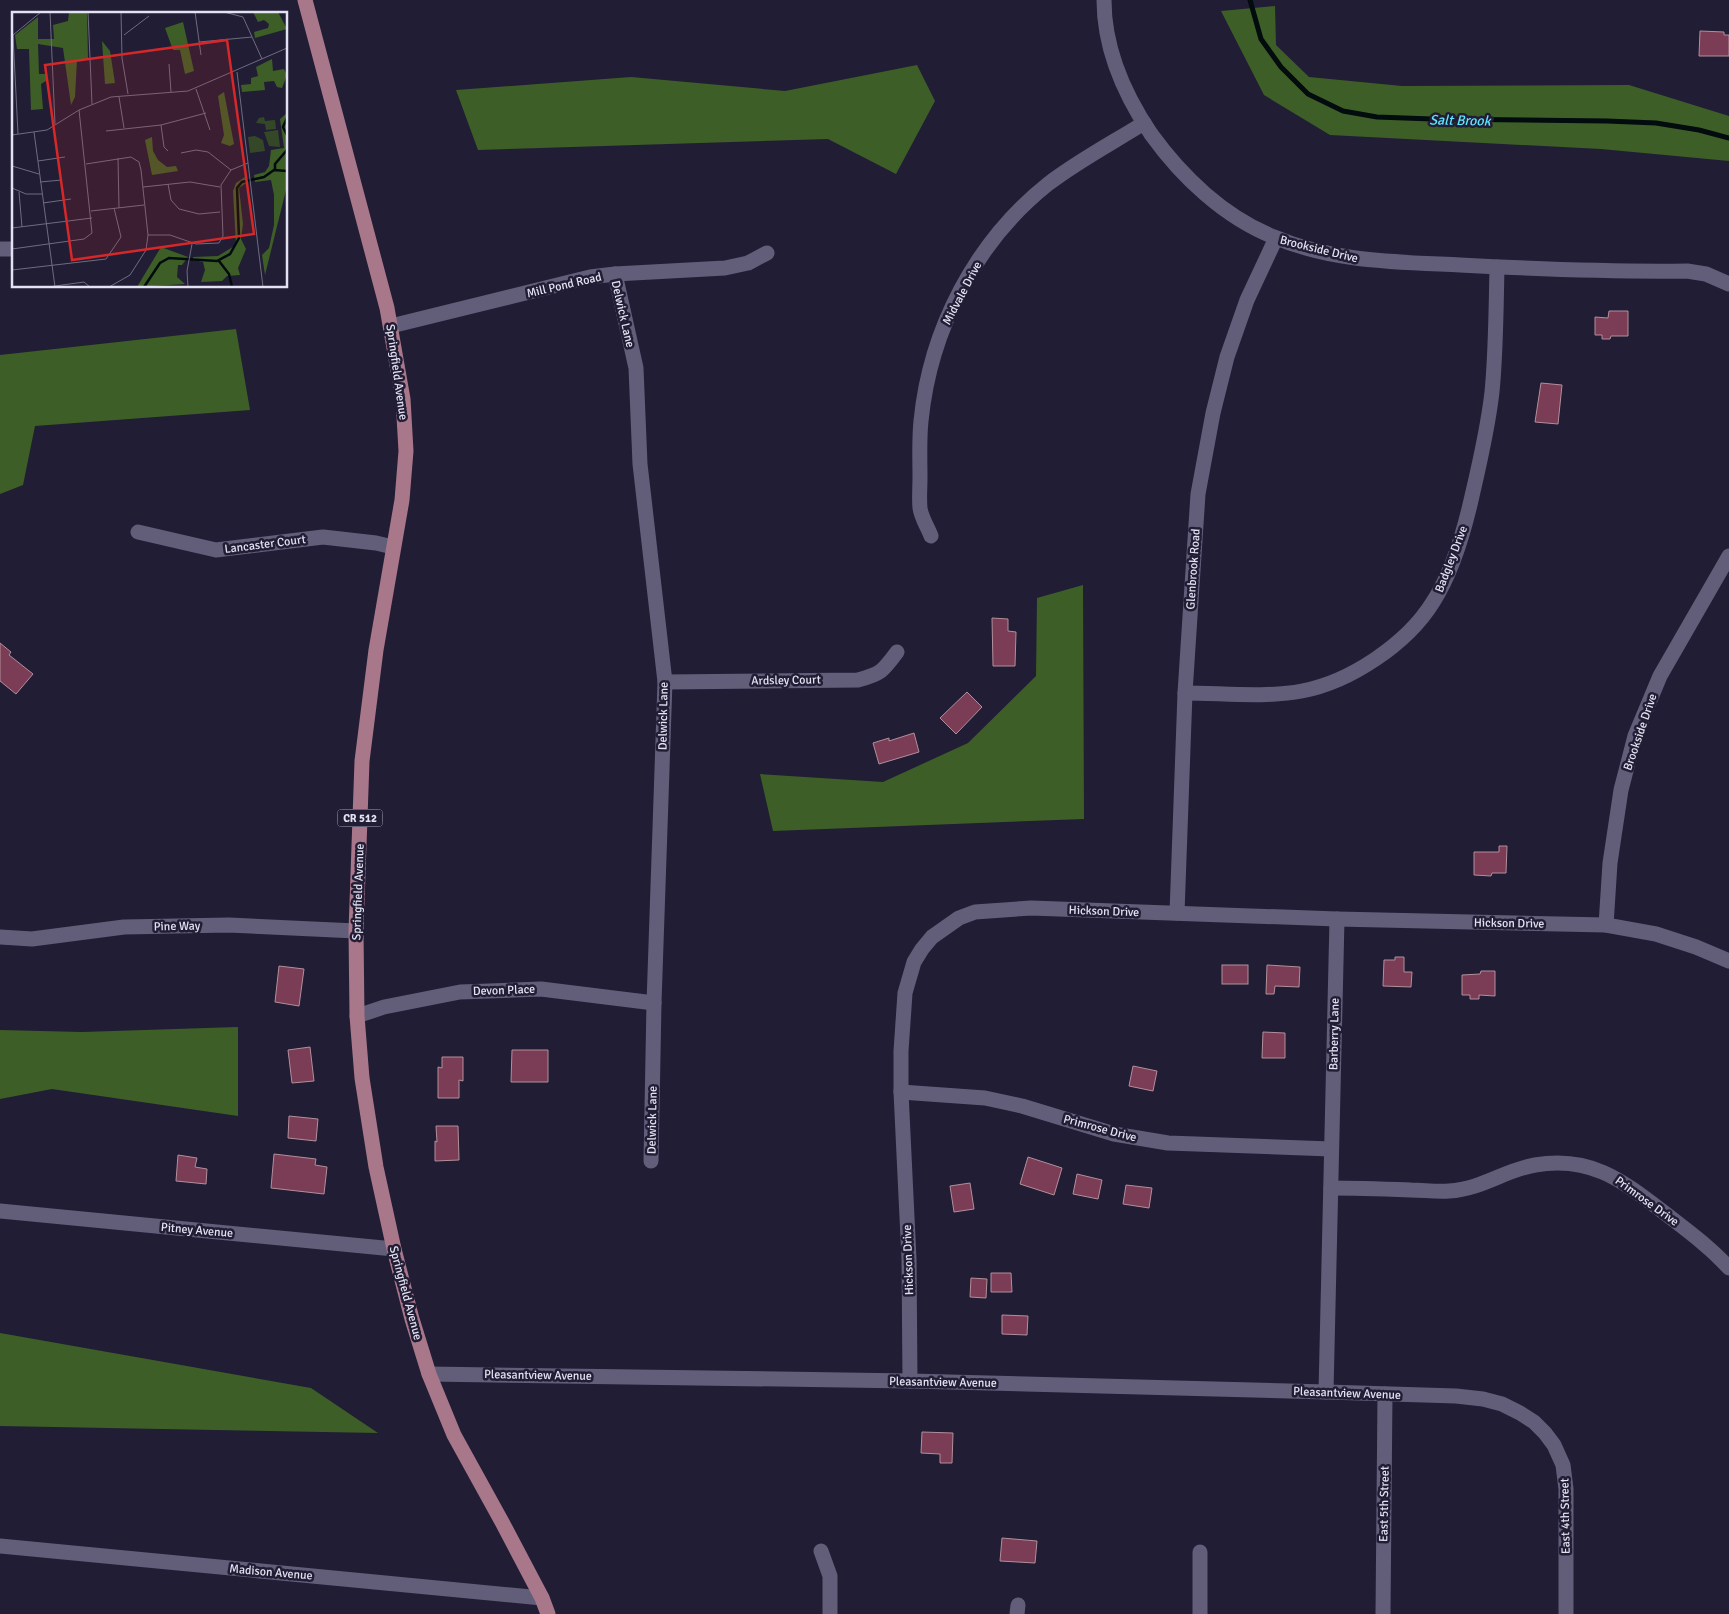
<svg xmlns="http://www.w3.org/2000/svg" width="1729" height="1614" font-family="Signika,sans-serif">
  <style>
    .forest { fill: #3e5e27 }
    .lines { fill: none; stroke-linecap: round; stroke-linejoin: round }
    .stream { stroke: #020b0d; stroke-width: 5 }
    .building { fill: #7b3d55; stroke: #b28f9a }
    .street { stroke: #625e7a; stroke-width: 15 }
    .primary { stroke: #a9778a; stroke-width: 15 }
    .labels { text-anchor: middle; stroke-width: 5; stroke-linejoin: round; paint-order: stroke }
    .shield { fill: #211d35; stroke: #a9a7b9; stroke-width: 1 }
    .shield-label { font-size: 11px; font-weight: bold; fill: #e3e2f2 }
    .street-label { font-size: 12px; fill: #e3e2f2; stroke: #211d35 }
    .water-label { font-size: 14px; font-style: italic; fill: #5ee6fe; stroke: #211d35 }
    .inset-river { fill: none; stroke: #020b0d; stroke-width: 2.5 }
    .inset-road { fill: none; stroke: #6f6c81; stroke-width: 1 }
    .view { fill: #d62828; fill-opacity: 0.15; stroke: #d62828; stroke-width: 2.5 }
    .inset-edge { fill: none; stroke: #e3e2f2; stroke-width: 2.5 }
  </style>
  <rect width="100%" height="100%" fill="#211d35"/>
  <g class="forest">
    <path d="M1275,6L1276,45L1309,77L1402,86L1629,85L1729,116V161L1601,149L1330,135L1264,95L1221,11Z"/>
    <path d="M917,65L935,101L896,174L828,139L478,150L456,90L631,77L785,91Z"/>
    <path d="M236,329L250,410L35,426L23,485L0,494V355Z"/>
    <path d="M1083,585L1084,819L773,831L760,774L883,782L968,743L1036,676L1037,598Z"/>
    <path d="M238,1027V1116L52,1089L0,1099V1030L82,1032Z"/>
    <path d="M0,1333L311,1388L378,1433L0,1426Z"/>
  </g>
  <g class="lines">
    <path class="stream" d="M1250,0L1261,39L1281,67L1308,94L1343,111L1377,117L1432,119L1607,121L1656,123L1699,130L1729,138"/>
  </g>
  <g class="building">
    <path d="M1700,31L1724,32V35H1729V56H1699Z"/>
    <path d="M1609,311H1628V336H1611L1610,339H1602V335H1595V317L1608,318Z"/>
    <path d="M1541,383L1562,385L1558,424L1535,422Z"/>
    <path d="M992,618L1008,619V631L1016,632L1015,666H993Z"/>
    <path d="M0,643L11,652L9,655L33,674L16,694L0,681Z"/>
    <path d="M967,692L982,707L956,734L940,718Z"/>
    <path d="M914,733L919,752L879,764L873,743L889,738V741Z"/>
    <path d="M1499,846H1507L1506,873H1492L1491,876L1474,875V852H1499Z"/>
    <path d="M1395,957H1404V972H1412L1411,987L1383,986L1384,960H1395Z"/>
    <rect x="1222" y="965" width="26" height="19"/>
    <path d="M1267,965L1300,967L1299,987L1275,986L1274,994H1266Z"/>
    <path d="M279,966L304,969L299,1006L275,1002Z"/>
    <path d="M1481,971H1495V996L1479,995V999H1470V995H1462V975L1480,974Z"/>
    <path d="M1263,1032L1285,1033V1058H1262Z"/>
    <path d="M310,1047L314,1081L292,1083L288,1050Z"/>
    <path d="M512,1050H548V1082H511Z"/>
    <path d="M442,1057H463V1081L459,1080V1098H438V1067L442,1068Z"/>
    <path d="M1133,1066L1157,1071L1153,1091L1129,1086Z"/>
    <path d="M289,1116L318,1119L316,1141L288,1138Z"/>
    <path d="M436,1126H458L459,1160L435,1161V1141L437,1142Z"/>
    <path d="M274,1154L316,1159L315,1165L327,1167L324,1194L271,1188Z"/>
    <path d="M178,1155L197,1158L195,1167L207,1169L206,1184L176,1181Z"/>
    <path d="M1028,1157L1062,1168L1054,1195L1020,1184Z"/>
    <path d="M1077,1174L1102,1180L1098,1199L1073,1194Z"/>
    <path d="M970,1183L974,1209L954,1212L950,1186Z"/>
    <path d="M1126,1185L1152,1188L1149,1208L1123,1204Z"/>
    <path d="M991,1273H1011L1012,1292H991Z"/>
    <path d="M971,1278L987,1279L986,1298L970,1297Z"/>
    <path d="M1002,1315L1028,1316L1027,1335L1002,1334Z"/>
    <path d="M922,1432L953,1433L952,1463H940V1454L921,1453Z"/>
    <path d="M1002,1538L1037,1541L1035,1563L1000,1561Z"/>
  </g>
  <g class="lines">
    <g class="street">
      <path d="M1104,0C1104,48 1124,94 1151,134C1182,177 1224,217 1274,237C1333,262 1397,262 1460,265C1536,269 1612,272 1687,271L1706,274L1729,284"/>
      <path d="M0,249H14"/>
      <path d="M615,274L636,368L640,464L665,682L654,1003L651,1161"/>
      <path d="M391,326L590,277L615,274L725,268L748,263L767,253"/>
      <path d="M138,532L216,550L323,537L376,543L393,547"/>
      <path d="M931,536C928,528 921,517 920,508C919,499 920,488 920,478C920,459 919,440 921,421C930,330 975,242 1048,184C1078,161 1112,143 1144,123"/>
      <path d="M665,682L858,680C881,674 883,671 897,652"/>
      <path d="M1185,693C1222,693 1265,698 1302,691C1350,682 1407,644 1433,602C1453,571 1464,532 1472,496C1480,462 1488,427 1492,392C1496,351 1496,309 1497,267"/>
      <path d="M1177,913L1185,693L1198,494L1213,413L1227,357L1247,300L1276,238"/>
      <path d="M1606,925L1610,863L1621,790L1635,736L1660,676L1729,556"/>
      <path d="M0,937L32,939L124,927L229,925L356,931"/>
      <path d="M357,1016L384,1007L460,992L541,989L654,1003"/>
      <path d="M901,1092L985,1098L1022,1106L1114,1134L1168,1143L1331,1149"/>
      <path d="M1331,1188C1357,1188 1384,1189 1411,1190C1423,1190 1436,1192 1449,1191C1482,1189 1505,1170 1535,1165C1592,1155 1624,1182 1666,1214C1688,1231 1710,1247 1729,1268"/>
      <path d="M0,1211L394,1249"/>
      <path d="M429,1374L910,1381L1326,1392L1456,1396L1483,1399L1502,1404L1520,1413L1534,1422L1545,1433L1554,1445L1563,1465L1566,1489V1614"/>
      <path d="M910,1381L909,1259L901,1092V1051L905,993L914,962L922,949L932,937L959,918L975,912L1031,908L1337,919L1606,925L1656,934L1696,947L1729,961"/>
      <path d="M1326,1392L1337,919"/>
      <path d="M0,1546L542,1598"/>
      <path d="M821,1551L830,1576V1614"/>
      <path d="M1017,1614L1018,1605"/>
      <path d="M1200,1614V1552"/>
      <path d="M1383,1614L1385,1394"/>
    </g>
    <path class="primary" d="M305,0L387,308L403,399L406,451L402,500L376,650L362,761L356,931L357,1016L362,1078L376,1167L394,1249L412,1319L429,1374L454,1435L502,1522L542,1598L548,1614"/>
  </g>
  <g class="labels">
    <rect class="shield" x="337.5" y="809.5" width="45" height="17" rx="4"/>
    <g class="shield-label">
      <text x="360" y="822">CR 512</text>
    </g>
    <g class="street-label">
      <text transform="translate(1319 249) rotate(14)" y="4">Brookside Drive</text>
      <text transform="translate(564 285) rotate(-13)" y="4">Mill Pond Road</text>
      <text transform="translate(962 293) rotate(-62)" y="4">Midvale Drive</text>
      <text transform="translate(623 314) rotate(77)" y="4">Delwick Lane</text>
      <text transform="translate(397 372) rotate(82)" y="4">Springfield Avenue</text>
      <text transform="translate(265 544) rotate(-7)" y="4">Lancaster Court</text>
      <text transform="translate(1451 559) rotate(-69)" y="4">Badgley Drive</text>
      <text transform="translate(1193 569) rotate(-86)" y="4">Glenbrook Road</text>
      <text transform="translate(786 680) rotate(-1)" y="4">Ardsley Court</text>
      <text transform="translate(663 716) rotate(-89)" y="4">Delwick Lane</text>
      <text transform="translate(1640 732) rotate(-71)" y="4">Brookside Drive</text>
      <text transform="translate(358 892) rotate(-88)" y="4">Springfield Avenue</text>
      <text transform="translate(1104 911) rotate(2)" y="4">Hickson Drive</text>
      <text transform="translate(1509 923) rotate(1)" y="4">Hickson Drive</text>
      <text transform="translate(177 926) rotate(-1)" y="4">Pine Way</text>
      <text transform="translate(504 990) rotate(-2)" y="4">Devon Place</text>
      <text transform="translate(1334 1034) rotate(-89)" y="4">Barberry Lane</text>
      <text transform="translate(652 1120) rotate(-89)" y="4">Delwick Lane</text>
      <text transform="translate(1100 1128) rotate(15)" y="4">Primrose Drive</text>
      <text transform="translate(1647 1201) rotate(36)" y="4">Primrose Drive</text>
      <text transform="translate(197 1230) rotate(5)" y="4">Pitney Avenue</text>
      <text transform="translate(908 1260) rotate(-92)" y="4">Hickson Drive</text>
      <text transform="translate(406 1293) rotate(75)" y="4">Springfield Avenue</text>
      <text transform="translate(538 1375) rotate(1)" y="4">Pleasantview Avenue</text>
      <text transform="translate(943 1382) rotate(1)" y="4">Pleasantview Avenue</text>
      <text transform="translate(1347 1393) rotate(2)" y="4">Pleasantview Avenue</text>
      <text transform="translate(1384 1504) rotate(-89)" y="4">East 5th Street</text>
      <text transform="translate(1565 1516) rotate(-91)" y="4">East 4th Street</text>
      <text transform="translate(271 1572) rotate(5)" y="4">Madison Avenue</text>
    </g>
    <g class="water-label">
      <text transform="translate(1460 120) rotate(1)" y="5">Salt Brook</text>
    </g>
  </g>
  <g transform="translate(12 12)">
    <rect width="275" height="275" fill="#211d35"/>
    <path d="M252,105L253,109L263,108L264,117L254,118L253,112L244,111L247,106ZM266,118L268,135L257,134L252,120ZM243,124L251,128L253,139L238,141L236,125Z" fill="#344827"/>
    <path d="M57,0H75L76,47L65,48L63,85L59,93L51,36L26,32L27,62H34V69L29,72L31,97L19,98L17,37H5L3,23L26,5V27H42L41,13L56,9ZM241,0H266L275,17L243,26L242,20L256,16L257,12L252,8L246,10ZM171,10L182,59L173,62L168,38H161L153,16ZM90,29L98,39L103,71L93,72ZM260,47L261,59L272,57L275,63L270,76L265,75L262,69L252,70L253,78L230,80L229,73L239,72V66L246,64L244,55ZM212,80L222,132L218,134L209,131L212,123L206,84ZM275,101V174L253,263L250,243L257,236L262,213V183L259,168L243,170L242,163L253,160L257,154L259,138L272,136L268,107ZM140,125L141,139L146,148L155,155L164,154L166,159L140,163L133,128ZM233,165L234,171L227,176L231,212L229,227L234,237L226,256L228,263L215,264L210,269L189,270L193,258L191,250L181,248V245L206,244L224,233L221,179L224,171ZM149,235L176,245L170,253H166L165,265L173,272L125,275Z" fill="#3e5e27"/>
    <path class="inset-river" d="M275,106L271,115L275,123M263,158V152L275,138M207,249L217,262L220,275M132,275L148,251L157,246L205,249L218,242L227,226L225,176L230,170L252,165L262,158L275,159"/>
    <path class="inset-road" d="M38,0L43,112M76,0L80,92M109,0L110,46L116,82M183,0L189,43M212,0L231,5L250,47M1,23L6,122M1,23L29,0M112,23L137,4M187,30L240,25M157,52L159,80M225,60L251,275M184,77L198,118M107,85L112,116M149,113L152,135L156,139M94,119L149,113L194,101M22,120L43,275M0,123L35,118L67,98L99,85L176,79L275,36M169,141L184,138L196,140L219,158M106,146L107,196M26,149L53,145M74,152L119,145L127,150L129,158L136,223L134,238L118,263L97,275M0,154L27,162M28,170L50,168M156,172L159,188L167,197L187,202L208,200M131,175L178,170L208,175M0,176L14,182H30M7,180L10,215M31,191L59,187M79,199L132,193M0,216L80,206M136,223H158L184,232L207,231L211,224L209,173L219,158L236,151M0,237L72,227L80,221L67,98M0,258L94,247L109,225L102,196M36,275L72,270L78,275M176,275L175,259L180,232"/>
    <path class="view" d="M215,28L242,222L60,248L33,53Z"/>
    <rect width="275" height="275" class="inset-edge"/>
  </g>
</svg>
